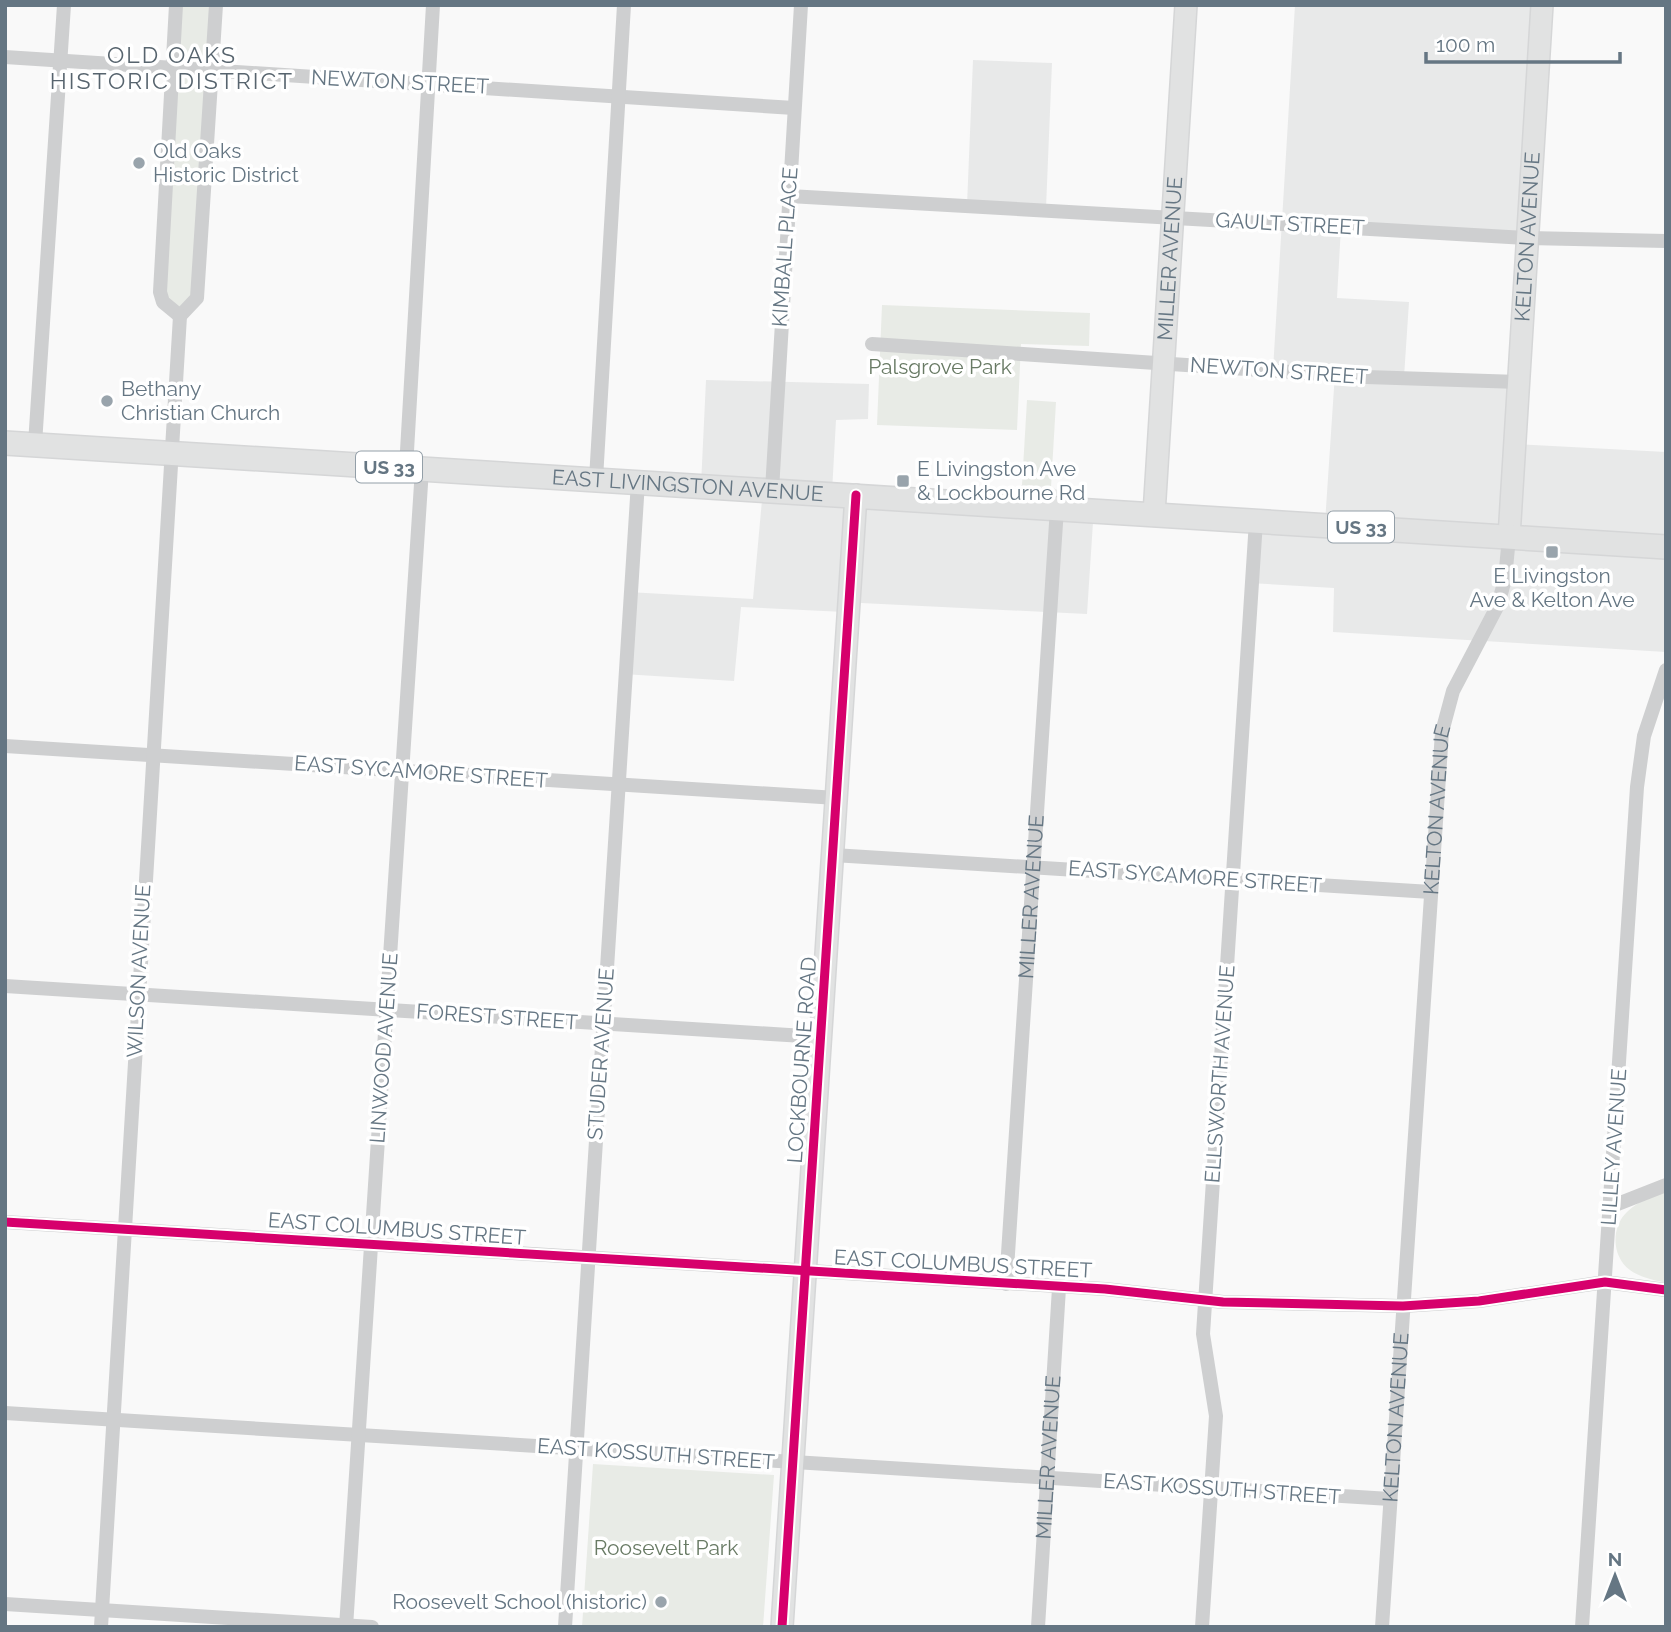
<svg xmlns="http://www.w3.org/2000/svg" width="1671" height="1632" font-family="Raleway,sans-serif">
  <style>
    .built { fill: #e8e9e9 }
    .green { fill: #e8ebe6 }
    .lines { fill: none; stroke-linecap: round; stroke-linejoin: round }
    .secondary-casing { stroke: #d5d6d7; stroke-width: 24 }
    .primary-casing { stroke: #d5d6d7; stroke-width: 26 }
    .minor { stroke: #cecfd0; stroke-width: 14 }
    .secondary { stroke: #e1e2e2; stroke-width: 21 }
    .primary { stroke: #e1e2e2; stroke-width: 23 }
    .cycleway-casing { stroke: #fff; stroke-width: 13 }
    .cycleway { stroke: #d6006c; stroke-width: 9 }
    .poi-dot { fill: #99a4ac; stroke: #fff; stroke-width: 2.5 }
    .labels { text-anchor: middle; stroke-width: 7; stroke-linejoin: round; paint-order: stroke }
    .shield { fill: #fff; stroke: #939fa8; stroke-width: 2 }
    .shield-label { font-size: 19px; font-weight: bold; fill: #657683 }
    .street-label { font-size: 21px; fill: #657683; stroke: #fff }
    .poi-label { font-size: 21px; fill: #657683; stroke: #fff; text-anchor: start }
    .park-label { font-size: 21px; fill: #687a64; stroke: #fff }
    .neighbourhood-label { font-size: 23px; letter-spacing: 2px; fill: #57646e; stroke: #fff }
  </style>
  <rect width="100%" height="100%" fill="#f9f9f9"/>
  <g class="built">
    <path d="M1295,5H1540L1528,240L1341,227L1337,298L1409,302L1404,377L1517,384L1513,444L1666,452V652L1333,632L1334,588L1249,583L1254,519L1325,523L1335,373L1273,370Z"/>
    <path d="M973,60L1052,63L1046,208L967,205Z"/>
    <path d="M706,380L869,384L868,419L836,420L832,492L1006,501L1022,485L1051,487L1094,507L1087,614L861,603L844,612L741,607L734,681L623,674L628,592L753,599L763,489L701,485Z"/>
  </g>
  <g class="green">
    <path d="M178,5H213L195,300L180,315L162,292Z"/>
    <path d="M882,305L1090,313L1089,346L1021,344L1017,430L877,425Z"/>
    <path d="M1027,400L1056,402L1051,487L1022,485Z"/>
    <path d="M1666,1188V1283C1654,1280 1639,1277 1630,1270C1611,1256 1611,1226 1628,1211C1639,1201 1653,1195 1666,1188Z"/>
    <path d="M593,1464L774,1475L763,1627H582Z"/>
  </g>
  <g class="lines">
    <g class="secondary-casing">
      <g id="secondary">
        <path id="s4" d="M1154,514L1186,5"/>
        <path id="s5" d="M1509,537L1542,5"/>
        <path d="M782,1627L856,495"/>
      </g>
    </g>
    <g class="primary-casing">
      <g id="primary">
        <path id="s6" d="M5,443L1666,547"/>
      </g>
    </g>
    <g class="minor">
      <path d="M176,5L160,292L163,302L180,316"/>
      <path d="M5,57L794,108"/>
      <path d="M789,196L1528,238L1666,241"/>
      <path d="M180,316L197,298L216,5"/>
      <path d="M872,344L1366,377L1519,382"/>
      <path d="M35,444L64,5"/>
      <path d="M406,468L433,5"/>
      <path d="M596,479L624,5"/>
      <path d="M772,490L801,5"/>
      <path d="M5,746L837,798"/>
      <path d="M833,855L1431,892"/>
      <path d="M5,986L820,1037"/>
      <path d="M1610,1207L1666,1185"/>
      <path d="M5,1222L1105,1289L1223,1302L1403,1306L1479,1301L1605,1282L1666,1290"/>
      <path id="s1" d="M1006,1284L1057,508"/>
      <path d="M5,1413L1390,1499"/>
      <path d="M5,1604L372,1627"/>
      <path d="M101,1627L180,316"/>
      <path d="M346,1627L422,469"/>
      <path d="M565,1627L638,482"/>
      <path id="s2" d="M1038,1627L1059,1288"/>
      <path d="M1202,1627L1216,1416L1203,1334L1256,521"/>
      <path id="s3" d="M1382,1627L1442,732L1453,691L1498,605L1505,579L1509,537"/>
      <path d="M1582,1627L1637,787L1644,736L1666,670"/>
    </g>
    <use href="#secondary" class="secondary"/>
    <use href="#primary" class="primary"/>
    <g class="cycleway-casing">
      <g id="cycleway">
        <path d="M5,1222L1105,1289L1223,1302L1403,1306L1479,1301L1605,1282L1666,1290"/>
        <path d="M782,1627L856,495"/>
      </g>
    </g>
    <use href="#cycleway" class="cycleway"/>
  </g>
  <g class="poi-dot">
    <circle cx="139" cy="163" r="7"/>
    <circle cx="107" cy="401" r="7"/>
    <rect x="896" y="474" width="14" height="14" rx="3.5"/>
    <rect x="1545" y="545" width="14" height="14" rx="3.5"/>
    <circle cx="661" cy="1602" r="7"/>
  </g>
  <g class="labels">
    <g class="shield">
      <rect x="356" y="451.5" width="66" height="31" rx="5"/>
      <rect x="1328" y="511.5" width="66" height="31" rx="5"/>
    </g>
    <g class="shield-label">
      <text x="389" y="474">US 33</text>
      <text x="1361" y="534">US 33</text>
    </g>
    <g class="street-label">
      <text transform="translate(400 82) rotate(3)" y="7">NEWTON STREET</text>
      <text transform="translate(1290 224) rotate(3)" y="7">GAULT STREET</text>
      <text dy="7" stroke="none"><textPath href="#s5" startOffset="301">KELTON AVENUE</textPath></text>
      <text transform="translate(785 247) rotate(-86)" y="7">KIMBALL PLACE</text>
      <text dy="7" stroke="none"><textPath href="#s4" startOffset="256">MILLER AVENUE</textPath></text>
      <text transform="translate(1279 371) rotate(4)" y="7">NEWTON STREET</text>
      <text dy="7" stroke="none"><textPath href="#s6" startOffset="684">EAST LIVINGSTON AVENUE</textPath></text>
      <text transform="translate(421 772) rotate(4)" y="7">EAST SYCAMORE STREET</text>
      <text dy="7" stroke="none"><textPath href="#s3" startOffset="819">KELTON AVENUE</textPath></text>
      <text transform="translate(1195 877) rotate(4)" y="7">EAST SYCAMORE STREET</text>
      <text dy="7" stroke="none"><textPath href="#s1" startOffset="388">MILLER AVENUE</textPath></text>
      <text transform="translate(139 971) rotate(-87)" y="7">WILSON AVENUE</text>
      <text transform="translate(497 1017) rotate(4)" y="7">FOREST STREET</text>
      <text transform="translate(384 1048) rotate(-86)" y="7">LINWOOD AVENUE</text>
      <text transform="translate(601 1054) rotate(-86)" y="7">STUDER AVENUE</text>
      <text transform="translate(802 1060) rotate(-86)" y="7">LOCKBOURNE ROAD</text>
      <text transform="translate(1220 1074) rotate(-86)" y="7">ELLSWORTH AVENUE</text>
      <text transform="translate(1614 1147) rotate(-86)" y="7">LILLEY AVENUE</text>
      <text transform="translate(397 1229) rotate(4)" y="7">EAST COLUMBUS STREET</text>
      <text transform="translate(963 1264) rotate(3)" y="7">EAST COLUMBUS STREET</text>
      <text dy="7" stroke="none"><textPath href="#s3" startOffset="210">KELTON AVENUE</textPath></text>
      <text transform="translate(656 1454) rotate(4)" y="7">EAST KOSSUTH STREET</text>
      <text dy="7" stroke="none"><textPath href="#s2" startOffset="170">MILLER AVENUE</textPath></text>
      <text transform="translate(1222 1489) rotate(4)" y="7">EAST KOSSUTH STREET</text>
    </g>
    <g class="poi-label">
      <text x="153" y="158">Old Oaks<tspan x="153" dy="24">Historic District</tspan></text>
      <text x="121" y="396">Bethany<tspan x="121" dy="24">Christian Church</tspan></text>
      <text x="917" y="476">E Livingston Ave<tspan x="917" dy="24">&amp; Lockbourne Rd</tspan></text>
      <text x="1552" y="583" text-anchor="middle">E Livingston<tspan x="1552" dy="24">Ave &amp; Kelton Ave</tspan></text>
      <text x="647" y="1609" text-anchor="end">Roosevelt School (historic)</text>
    </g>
    <g class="park-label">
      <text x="940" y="374">Palsgrove Park</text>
      <text x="666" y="1555">Roosevelt Park</text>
    </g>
    <g class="neighbourhood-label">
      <text x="172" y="63">OLD OAKS<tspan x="172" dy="26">HISTORIC DISTRICT</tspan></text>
    </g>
  </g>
  <rect width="1671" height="1632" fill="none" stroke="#657683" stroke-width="14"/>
  <g transform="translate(1615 1576)" stroke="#ffffff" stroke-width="5" paint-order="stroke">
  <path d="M0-5L12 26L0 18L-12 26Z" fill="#657683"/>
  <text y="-10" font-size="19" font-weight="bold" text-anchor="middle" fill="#657683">N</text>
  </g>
  <path d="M1426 52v10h194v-10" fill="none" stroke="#657683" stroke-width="3.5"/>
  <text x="1436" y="52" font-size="21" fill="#657683" stroke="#ffffff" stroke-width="5" paint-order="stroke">100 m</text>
</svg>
